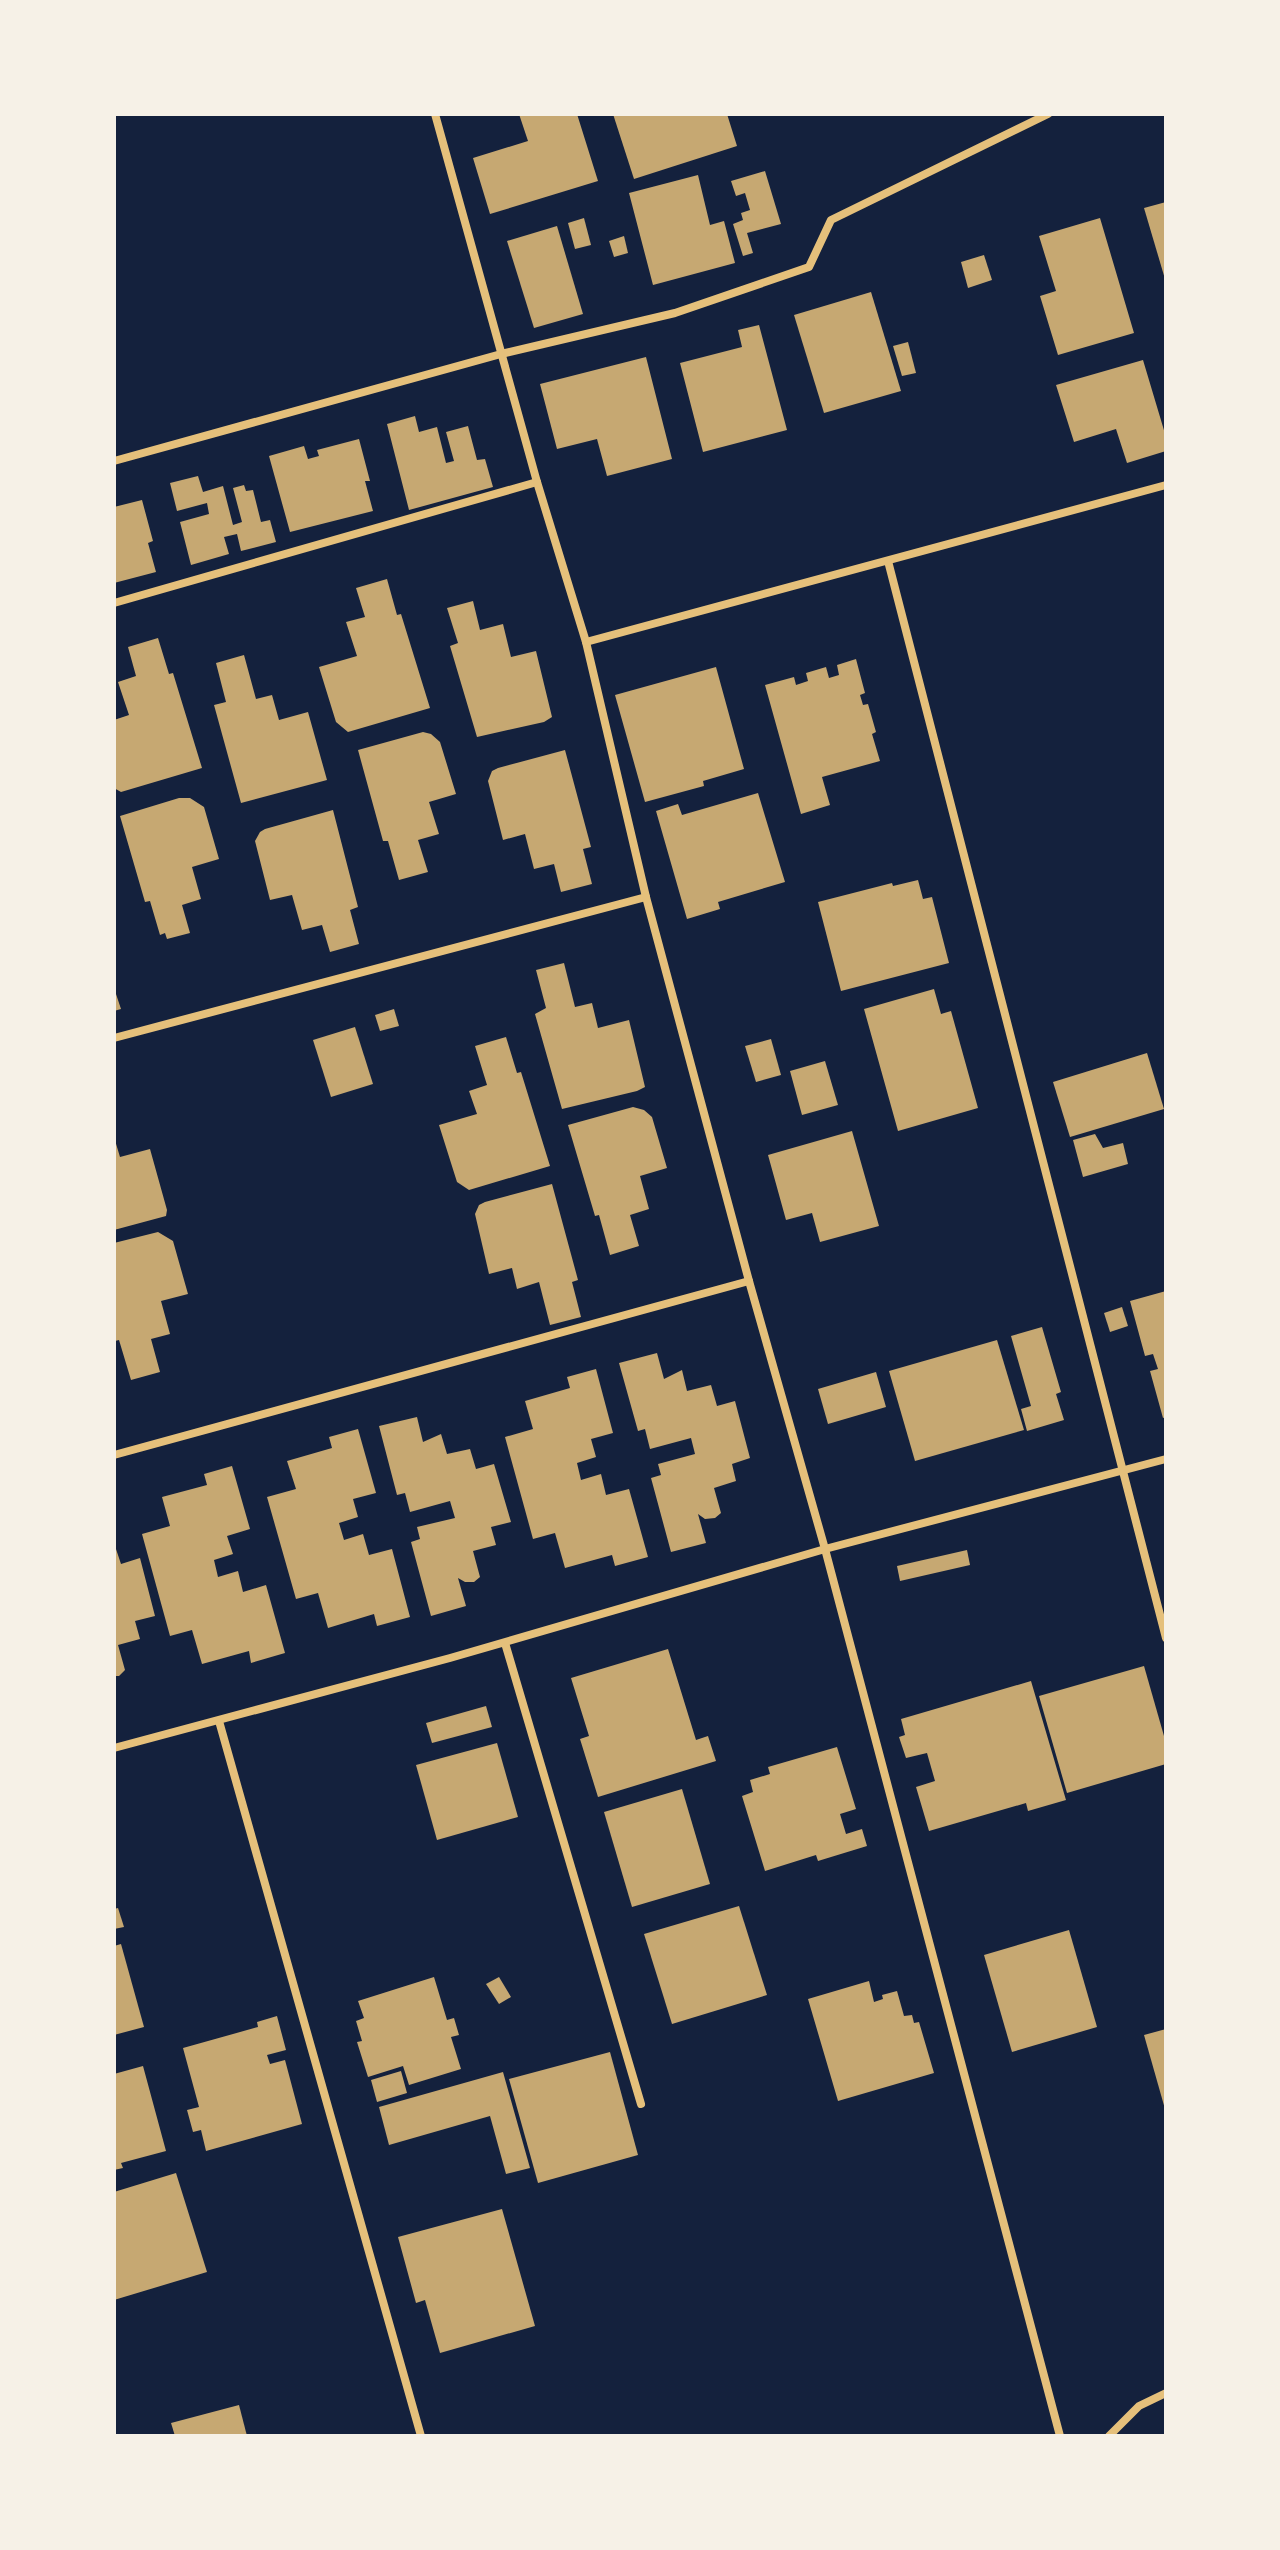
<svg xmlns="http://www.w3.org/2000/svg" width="1280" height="2550" font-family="'Noto Sans',sans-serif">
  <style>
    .building { fill: #c6a872 }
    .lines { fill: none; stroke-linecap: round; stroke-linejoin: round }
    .minor { stroke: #e5c07b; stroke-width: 8 }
  </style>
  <rect width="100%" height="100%" fill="#14213d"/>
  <g class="building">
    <path d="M519,114H577L598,181L490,214L473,158L528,141Z"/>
    <path d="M613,114H727L737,146L634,179Z"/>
    <path d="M765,171L781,224L747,233L753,253L743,256L733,224L743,220L741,213L750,210L745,193L736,196L731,181Z"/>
    <path d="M698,175L710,225L724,221L735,263L653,285L629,193Z"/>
    <path d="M1166,202V279H1165L1144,208Z"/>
    <path d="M584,218L591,245L575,249L568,223Z"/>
    <path d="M1100,218L1134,333L1058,355L1040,296L1056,291L1039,236Z"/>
    <path d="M557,226L583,314L534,328L507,241Z"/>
    <path d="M624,236L628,253L614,257L609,241Z"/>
    <path d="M984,255L992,280L968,288L961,262Z"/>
    <path d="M871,292L901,391L824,413L794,315Z"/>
    <path d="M759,325L787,430L703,452L680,363L742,347L738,330Z"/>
    <path d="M908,342L916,373L902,376L893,346Z"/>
    <path d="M646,357L672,459L607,476L597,439L557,449L540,384Z"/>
    <path d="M1143,360L1166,437V451L1127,463L1116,429L1074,442L1056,385Z"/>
    <path d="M415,416L419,432L437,427L446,463L454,461L446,432L468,426L477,460L485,459L493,487L409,510L387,424Z"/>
    <path d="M359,439L370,481H365L373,511L290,532L269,456L304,446L308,459L319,456L317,450Z"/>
    <path d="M198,476L203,492L223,486L233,525L242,522L233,488L244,485L246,491L253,490L261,522L270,520L276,542L241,551L237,534L224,537L229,554L191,565L180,522L209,514L207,503L177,511L170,483Z"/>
    <path d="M142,500L153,541L148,543L156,572L114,583V507Z"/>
    <path d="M387,579L397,615L401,614L430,708L348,732L336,722L319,667L357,656L346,622L365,617L356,588Z"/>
    <path d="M473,601L480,630L503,624L511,657L536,651L552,717L544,722L477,737L450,646L458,643L447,608Z"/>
    <path d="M158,638L169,674L173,673L202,768L121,792L114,788V720L129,715L118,682L136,676L128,647Z"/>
    <path d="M244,655L256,699L272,695L279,720L308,712L327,780L241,803L214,705L226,702L216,663Z"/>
    <path d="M856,659L865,693L860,695L863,705L868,704L876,732L872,734L880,761L822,777L830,805L801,814L765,685L794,677L796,685L808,681L806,673L826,667L829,678L839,675L837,665Z"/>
    <path d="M716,667L744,769L703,781L704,786L645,802L615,695Z"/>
    <path d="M423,732L431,734L440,742L456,794L429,802L439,834L418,840L428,872L399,880L388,841H383L358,750Z"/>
    <path d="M565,750L591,847L583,849L592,884L561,892L554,864L534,869L525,834L503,840L488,781L492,771L498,768Z"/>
    <path d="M758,793L785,882L718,902L720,909L687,919L656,811L678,804L682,815Z"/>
    <path d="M179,798H190L204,807L219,859L192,867L201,899L182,905L190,933L167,939L165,933L160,935L150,901L145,902L120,816Z"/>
    <path d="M333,810L358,907L350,910L359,944L330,952L322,925L302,930L292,895L270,900L255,841L260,832L265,829Z"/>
    <path d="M918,880L923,899L932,897L949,963L841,991L818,902L892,883L893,886Z"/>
    <path d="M564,963L575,1007L592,1003L598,1028L629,1020L645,1087L637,1091L562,1109L535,1014L546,1008L536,970Z"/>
    <path d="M114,988L121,1009L114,1011Z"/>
    <path d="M934,989L941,1014L951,1011L978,1108L898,1131L864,1009Z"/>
    <path d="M394,1009L399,1026L380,1031L375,1015Z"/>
    <path d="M355,1027L373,1084L331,1097L313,1040Z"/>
    <path d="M506,1037L517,1073L521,1072L550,1166L469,1190L457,1182L439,1125L477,1114L469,1091L487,1085L475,1046Z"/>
    <path d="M771,1039L781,1075L756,1082L745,1046Z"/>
    <path d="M1147,1053L1164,1109L1070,1137L1053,1082Z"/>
    <path d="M825,1061L838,1105L802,1115L790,1071Z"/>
    <path d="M633,1107L644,1110L652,1117L667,1168L640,1176L649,1209L630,1215L639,1246L610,1255L599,1215L595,1216L568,1125Z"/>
    <path d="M852,1131L879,1226L820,1242L812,1213L786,1220L768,1155Z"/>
    <path d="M1095,1134L1103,1148L1123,1143L1128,1164L1083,1177L1073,1140Z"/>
    <path d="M114,1137L120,1157L150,1149L167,1210L166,1216L114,1230Z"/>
    <path d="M552,1184L578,1280L572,1282L581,1317L550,1325L539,1282L517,1289L512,1268L489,1274L475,1214L479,1205L485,1202Z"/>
    <path d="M158,1232L173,1241L188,1294L161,1301L170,1334L151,1339L160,1372L131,1380L119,1340L115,1341L114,1336V1243Z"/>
    <path d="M1166,1291V1417L1163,1418L1150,1371L1158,1369L1153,1354L1145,1356L1130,1301Z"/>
    <path d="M1122,1307L1128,1326L1110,1332L1104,1313Z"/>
    <path d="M1042,1327L1061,1392L1056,1394L1064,1420L1027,1431L1021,1409L1031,1406L1011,1336Z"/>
    <path d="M997,1340L1024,1430L915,1461L889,1371Z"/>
    <path d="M657,1353L664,1379L682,1370L687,1391L711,1385L717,1406L735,1401L750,1458L732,1464L736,1481L714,1488L721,1513L715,1518L705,1519L698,1514L706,1543L671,1552L651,1478L661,1475L658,1464L695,1454L691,1438L650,1449L645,1429L638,1431L619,1363Z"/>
    <path d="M596,1369L613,1433L591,1439L596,1457L577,1463L581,1480L601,1474L606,1495L629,1489L648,1557L615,1566L612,1555L565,1568L555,1533L533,1539L505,1437L533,1429L525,1401L570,1388L567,1377Z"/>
    <path d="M876,1372L886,1407L828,1424L818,1389Z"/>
    <path d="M417,1417L423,1442L441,1434L447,1454L470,1449L476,1469L494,1464L511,1522L491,1527L496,1545L473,1551L480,1577L474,1582H465L458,1578L466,1606L431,1616L411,1542L420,1539L417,1527L455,1518L450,1501L410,1512L405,1493L397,1495L379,1426Z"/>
    <path d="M358,1429L376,1493L353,1499L358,1517L339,1523L344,1540L363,1534L369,1555L392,1549L410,1617L377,1626L374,1614L328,1628L318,1593L296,1599L267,1497L296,1489L287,1461L332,1448L329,1437Z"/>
    <path d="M232,1466L250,1529L227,1536L233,1554L214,1560L218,1577L238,1571L243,1592L266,1585L285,1653L251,1663L249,1651L202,1664L192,1630L170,1636L142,1534L170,1526L162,1497L207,1485L204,1474Z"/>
    <path d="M114,1543L121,1564L140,1558L155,1616L135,1621L140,1639L118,1645L125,1670L119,1676H114Z"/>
    <path d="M967,1550L970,1565L900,1581L897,1566Z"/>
    <path d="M668,1649L696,1740L708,1736L716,1761L598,1797L580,1739L589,1736L571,1678Z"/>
    <path d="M1144,1666L1166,1743V1764L1067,1793L1039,1696Z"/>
    <path d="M1031,1681L1066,1800L1028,1811L1026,1803L929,1831L916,1787L935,1781L927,1753L906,1758L899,1737L905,1735L901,1719Z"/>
    <path d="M486,1706L492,1727L432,1743L426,1723Z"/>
    <path d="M497,1743L518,1817L437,1840L416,1765Z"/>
    <path d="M837,1747L856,1809L840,1814L846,1834L862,1829L867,1846L818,1861L816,1855L765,1871L742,1796L753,1792L750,1780L770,1774L768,1767Z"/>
    <path d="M682,1789L710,1884L632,1907L604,1812Z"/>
    <path d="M739,1906L767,1995L672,2024L644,1934Z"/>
    <path d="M118,1908L124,1927L114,1929V1909Z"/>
    <path d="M1069,1930L1097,2027L1012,2052L984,1955Z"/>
    <path d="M121,1944L144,2027L114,2035V1946Z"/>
    <path d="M434,1977L447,2020L454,2018L459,2035L451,2037L461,2069L409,2085L403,2066L368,2077L357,2042L362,2041L356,2021L364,2018L358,2001Z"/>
    <path d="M499,1977L511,1997L499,2004L486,1984Z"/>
    <path d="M869,1981L874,2002L883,1999L882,1995L897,1991L904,2016L912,2015L914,2023L919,2022L934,2073L838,2101L808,1999Z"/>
    <path d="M277,2016L286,2050L267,2055L270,2064L285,2060L302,2124L206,2151L201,2130L193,2132L187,2110L199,2107L183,2048L258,2027L257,2022Z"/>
    <path d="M1166,2029V2109H1165L1144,2035Z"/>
    <path d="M610,2052L638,2155L538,2183L509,2079Z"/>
    <path d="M143,2066L166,2151L121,2163L123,2168L114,2170V2074Z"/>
    <path d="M401,2071L407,2093L377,2102L371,2080Z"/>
    <path d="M503,2072L530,2168L506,2174L490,2116L389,2145L379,2107Z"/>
    <path d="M176,2173L207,2272L114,2300V2192Z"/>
    <path d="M502,2209L535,2326L440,2353L425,2300L416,2303L398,2237Z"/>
    <path d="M239,2405L247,2436H175L171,2423Z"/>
  </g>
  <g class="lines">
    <g class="minor">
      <path d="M435,114L537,482L586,642L646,897L749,1281L825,1549L1060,2436"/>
      <path d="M114,461L501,354L675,313L809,267L831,220L1048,114"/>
      <path d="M888,561L1166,1638"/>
      <path d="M114,603L537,482"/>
      <path d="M586,642L1166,485"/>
      <path d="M114,1038L646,897"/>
      <path d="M114,1455L749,1281"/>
      <path d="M505,1643L641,2104"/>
      <path d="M219,1721L421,2436"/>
      <path d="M114,1748L450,1658L825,1549L1166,1459"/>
      <path d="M1109,2436L1139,2406L1166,2393"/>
    </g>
  </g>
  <rect width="1280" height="2550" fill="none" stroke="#f6f1e7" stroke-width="232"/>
</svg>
